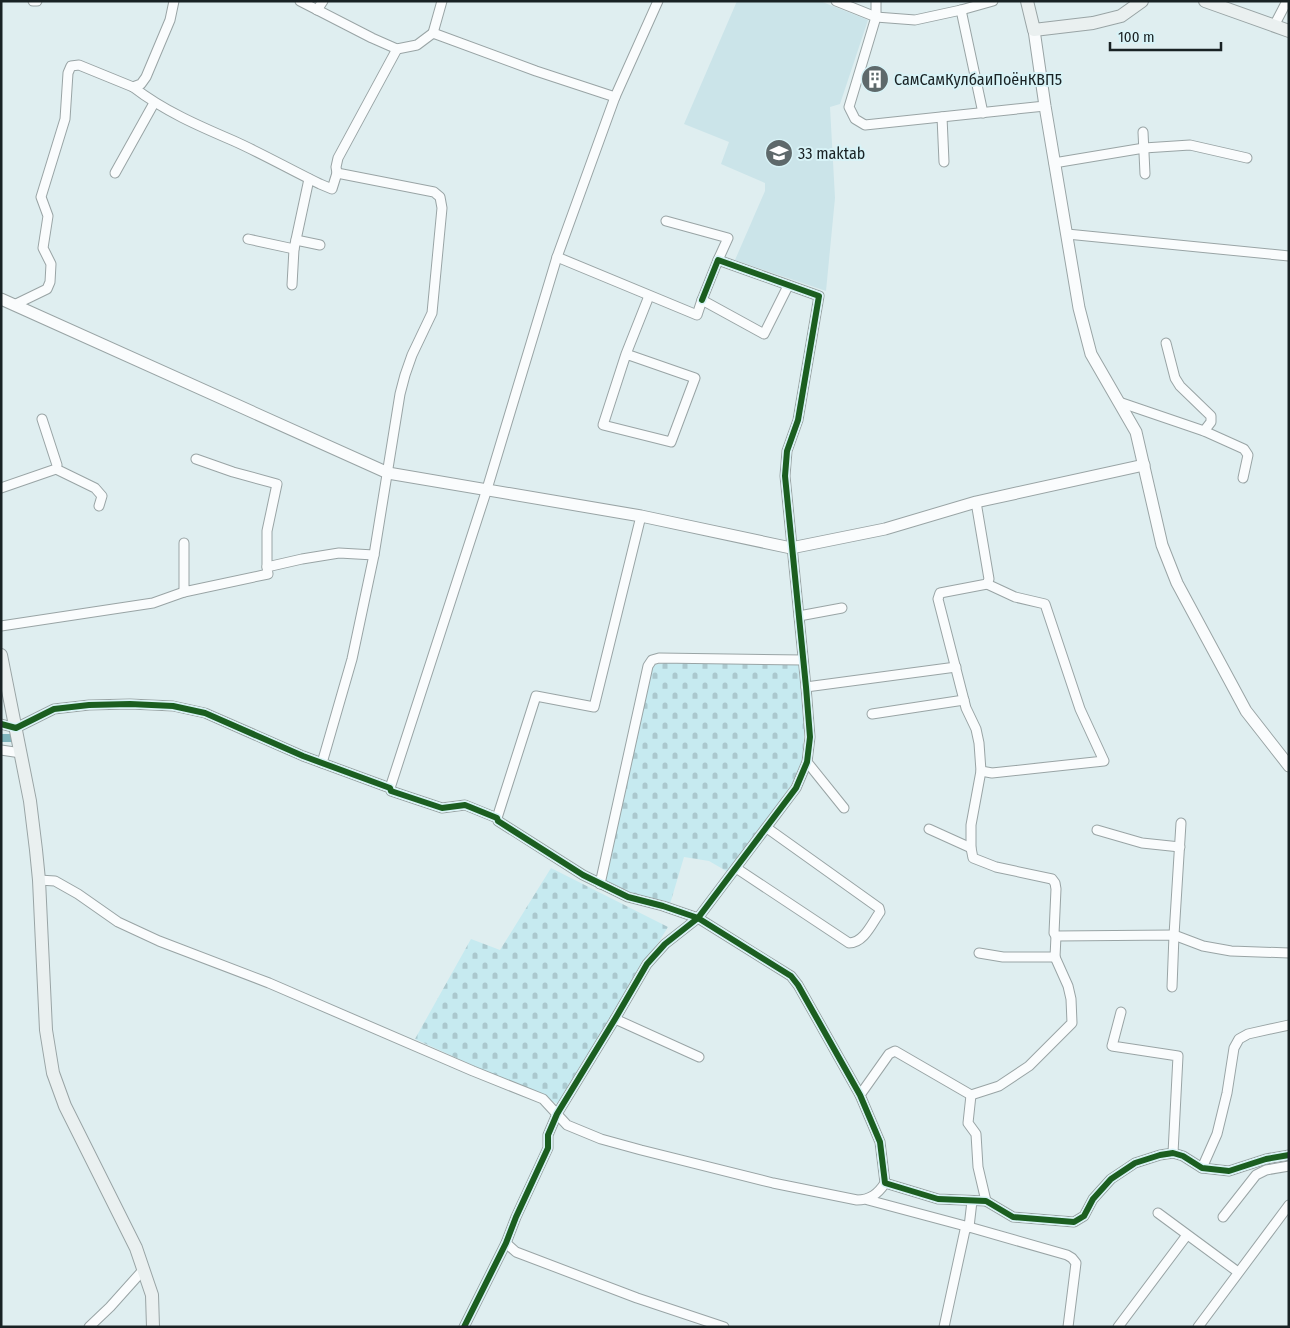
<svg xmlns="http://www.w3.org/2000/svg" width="1290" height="1328" font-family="'Fira Sans Condensed',sans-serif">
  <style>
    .built { fill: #cbe4e9 }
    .cemetery { fill: url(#cemetery-stones) }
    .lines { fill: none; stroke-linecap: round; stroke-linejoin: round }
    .canal { stroke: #7fb4bc; stroke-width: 8 }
    .minor-casing { stroke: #99a4a5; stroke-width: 11 }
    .tertiary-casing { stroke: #99a4a5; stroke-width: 13 }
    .secondary-casing { stroke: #99a4a5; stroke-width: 14 }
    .minor { stroke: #fafcfd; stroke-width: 9 }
    .tertiary { stroke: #fafcfd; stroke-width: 11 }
    .secondary { stroke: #eaf0f0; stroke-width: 12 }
    .cycleway-casing { stroke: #d8f3f7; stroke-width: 9 }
    .cycleway { stroke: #1b5e20; stroke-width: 6 }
    .labels { text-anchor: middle; stroke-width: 4; stroke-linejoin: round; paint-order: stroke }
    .poi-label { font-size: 16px; fill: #192224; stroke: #d8f3f7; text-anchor: start }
  </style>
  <defs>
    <pattern id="cemetery-stones" width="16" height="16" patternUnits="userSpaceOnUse" patternTransform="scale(1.25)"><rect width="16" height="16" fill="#c6eaf0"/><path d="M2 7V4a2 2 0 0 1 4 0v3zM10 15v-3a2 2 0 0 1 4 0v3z" fill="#aac8ce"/></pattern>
  </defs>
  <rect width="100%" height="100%" fill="#dfeef0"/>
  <path class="built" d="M737,1H820L868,20L840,104L830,107L835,198L826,291L735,260L765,191V183L721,164L729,142L684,124Z"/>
  <g class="cemetery">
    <path d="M665,663L800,664L805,718L802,766L782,801L728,872L709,861L684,857L670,904L638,896L603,881L653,665Z"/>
    <path d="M551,868L668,927L558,1104L415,1039L471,939L500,950Z"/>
  </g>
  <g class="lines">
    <path class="canal" d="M1,738H11"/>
    <g class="minor-casing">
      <g id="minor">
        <path d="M33,1H37"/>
        <path d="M300,1L372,38L397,49L417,45L433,33L536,71L615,97"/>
        <path d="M836,1L876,17L915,20L961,10L993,1"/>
        <path d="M876,1V17L849,107L855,119L865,125L1045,106"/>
        <path d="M317,10L323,1"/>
        <path d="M961,10L983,113"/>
        <path d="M1274,26L1287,1"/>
        <path d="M433,33L442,1"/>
        <path d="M133,87C164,111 199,126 234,141C263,154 291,170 320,184L332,189L337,173"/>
        <path d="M942,117L944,162"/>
        <path d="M1143,132L1145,174"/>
        <path d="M1054,163L1144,148L1190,145L1247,158"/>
        <path d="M115,173L154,103"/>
        <path d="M666,221L728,238L718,260"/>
        <path d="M1067,234L1289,256"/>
        <path d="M248,239L294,249"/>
        <path d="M296,240L320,245"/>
        <path d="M557,257L697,315L702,300L764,334L788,286"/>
        <path d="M292,285L294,249L309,179"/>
        <path d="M14,305L47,289L50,282L51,264L43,248L48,216L41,197L65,119L68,73L71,66L79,65L133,87L141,84L146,77L170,20L174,1"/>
        <path d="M1166,343L1175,378L1180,386L1211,416V422L1204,431"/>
        <path d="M626,354L695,378L671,442L603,425L626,354L649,296"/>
        <path d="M1119,402L1204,431L1244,449L1248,455L1243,478"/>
        <path d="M196,459L233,472L277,484L267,531V567"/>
        <path d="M56,469L95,488L102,496L99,506"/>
        <path d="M1,488L56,469L57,465L42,419"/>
        <path d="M976,502L989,579L987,584L940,593L938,599L966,708L976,729L979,743L981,771L971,825V848L973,858L996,867L1052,879L1055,883L1056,889L1054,933L1056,936L1174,935L1203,946L1231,951L1289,953"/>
        <path d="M184,543V592L268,574L267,567L302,559L339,553L374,555"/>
        <path d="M799,616L842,608"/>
        <path d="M1,626L153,603L184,592"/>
        <path d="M806,687L956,667"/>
        <path d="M872,714L964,700"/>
        <path d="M1,724L16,728L54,709L89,705L130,704L173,706L205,713L303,756L390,788L391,791L442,808L465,805L497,818L498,821L583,875L628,897L663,906L698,918L791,976L798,985L860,1095L880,1142L885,1183L938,1199L986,1201L1013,1217L1074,1222L1084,1216L1093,1199L1111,1179L1135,1163L1160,1155L1173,1153L1183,1156L1202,1168L1229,1171L1266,1159L1289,1155"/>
        <path d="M1,750L21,753"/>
        <path d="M807,762L844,808"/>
        <path d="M322,763L352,659L374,555L400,394L405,375L412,355L432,313L442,208L440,197L434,192L337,173L336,167L338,158L397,49"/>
        <path d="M981,771L992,773L1104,761L1080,709L1045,604L1015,597L987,584"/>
        <path d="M390,788L487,489L557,257L615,97L658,1"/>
        <path d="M497,818L536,696L594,707L641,516"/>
        <path d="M929,829L971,848"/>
        <path d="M1097,830L1142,843L1180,847"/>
        <path d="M736,868L849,943C864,943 872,923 880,912L879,908L767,828"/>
        <path d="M39,880L55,881L78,894L118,922L159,941L269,983L473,1071L543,1099L567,1125L601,1139L641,1150L773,1183L857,1200C870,1200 878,1194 885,1183"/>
        <path d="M600,884L648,666L652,660L659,658L803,660"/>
        <path d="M979,953L1003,957H1055L1056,936"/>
        <path d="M1172,987L1174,935L1181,823"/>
        <path d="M1121,1012L1112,1046L1178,1056L1173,1153"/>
        <path d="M615,1019L699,1057"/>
        <path d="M860,1095L889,1054L895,1051L971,1095L999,1086L1029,1066L1072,1023L1071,999L1068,986L1055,957"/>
        <path d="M971,1095L968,1123L976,1134L978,1167L986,1201"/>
        <path d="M1202,1168L1217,1134L1227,1093L1234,1048L1239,1039L1248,1034L1289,1025"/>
        <path d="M868,1200L969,1227L972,1201"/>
        <path d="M1158,1213L1238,1272"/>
        <path d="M1223,1217L1256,1175L1266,1170L1289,1166"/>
        <path d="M506,1243L516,1252L637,1298L724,1327"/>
        <path d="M89,1327L110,1307L144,1269"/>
        <path d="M464,1327L506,1243L516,1217L548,1148V1135L557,1114L615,1019L647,964L665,944L698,918L796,788L807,762L810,737L806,687L785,476L787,451L798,420L819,296L718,260L702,300"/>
        <path d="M944,1327L965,1230L969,1227L1067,1255L1072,1258L1076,1263L1068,1327"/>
        <path d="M1118,1327L1187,1235"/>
        <path d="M1198,1327L1289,1205"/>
      </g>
    </g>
    <g class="tertiary-casing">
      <g id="tertiary">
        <path d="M1034,30L1045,106L1079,308L1091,354L1136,432L1162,545L1177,583L1246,711L1289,766"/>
        <path d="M1,299L388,473L641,516L791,548L885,529L976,502L1144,465"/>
      </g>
    </g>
    <g class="secondary-casing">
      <g id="secondary">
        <path d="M1027,1L1034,30L1093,23L1121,16L1142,1"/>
        <path d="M1205,1L1289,31"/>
        <path d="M1,655L30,801L36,850L39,880L46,1030L53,1073L65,1106L136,1248L152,1295L153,1327"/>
      </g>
    </g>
    <use href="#minor" class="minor"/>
    <use href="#tertiary" class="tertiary"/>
    <use href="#secondary" class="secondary"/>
    <g class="cycleway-casing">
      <g id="cycleway">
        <path d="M1,724L16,728L54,709L89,705L130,704L173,706L205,713L303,756L390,788L391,791L442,808L465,805L497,818L498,821L583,875L628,897L663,906L698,918L791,976L798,985L860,1095L880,1142L885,1183L938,1199L986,1201L1013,1217L1074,1222L1084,1216L1093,1199L1111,1179L1135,1163L1160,1155L1173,1153L1183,1156L1202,1168L1229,1171L1266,1159L1289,1155"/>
        <path d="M464,1327L506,1243L516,1217L548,1148V1135L557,1114L615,1019L647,964L665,944L698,918L796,788L807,762L810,737L806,687L785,476L787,451L798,420L819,296L718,260L702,300"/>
      </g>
    </g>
    <use href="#cycleway" class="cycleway"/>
  </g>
  <defs>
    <g id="building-disc" transform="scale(1.4375)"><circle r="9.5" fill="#5e696b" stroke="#d8f3f7"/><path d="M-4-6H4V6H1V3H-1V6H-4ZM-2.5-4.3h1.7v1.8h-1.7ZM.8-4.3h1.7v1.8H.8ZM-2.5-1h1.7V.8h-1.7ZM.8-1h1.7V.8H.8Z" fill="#fff"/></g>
    <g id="school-disc" transform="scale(1.4375)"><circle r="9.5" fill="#5e696b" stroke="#d8f3f7"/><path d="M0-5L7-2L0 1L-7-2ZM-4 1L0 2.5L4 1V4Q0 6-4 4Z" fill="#fff"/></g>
  </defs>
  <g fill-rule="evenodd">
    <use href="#building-disc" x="875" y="79"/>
    <use href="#school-disc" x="779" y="153"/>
  </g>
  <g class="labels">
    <g class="poi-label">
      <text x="894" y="85">СамСамКулбаиПоёнКВП5</text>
      <text x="798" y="159">33 maktab</text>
    </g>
  </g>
  <rect width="1290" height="1328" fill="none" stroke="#192224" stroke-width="5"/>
  <path d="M1110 42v8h111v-8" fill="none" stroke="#192224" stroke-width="2.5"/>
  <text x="1118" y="42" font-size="15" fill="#192224" stroke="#d8f3f7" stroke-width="4" paint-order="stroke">100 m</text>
</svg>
